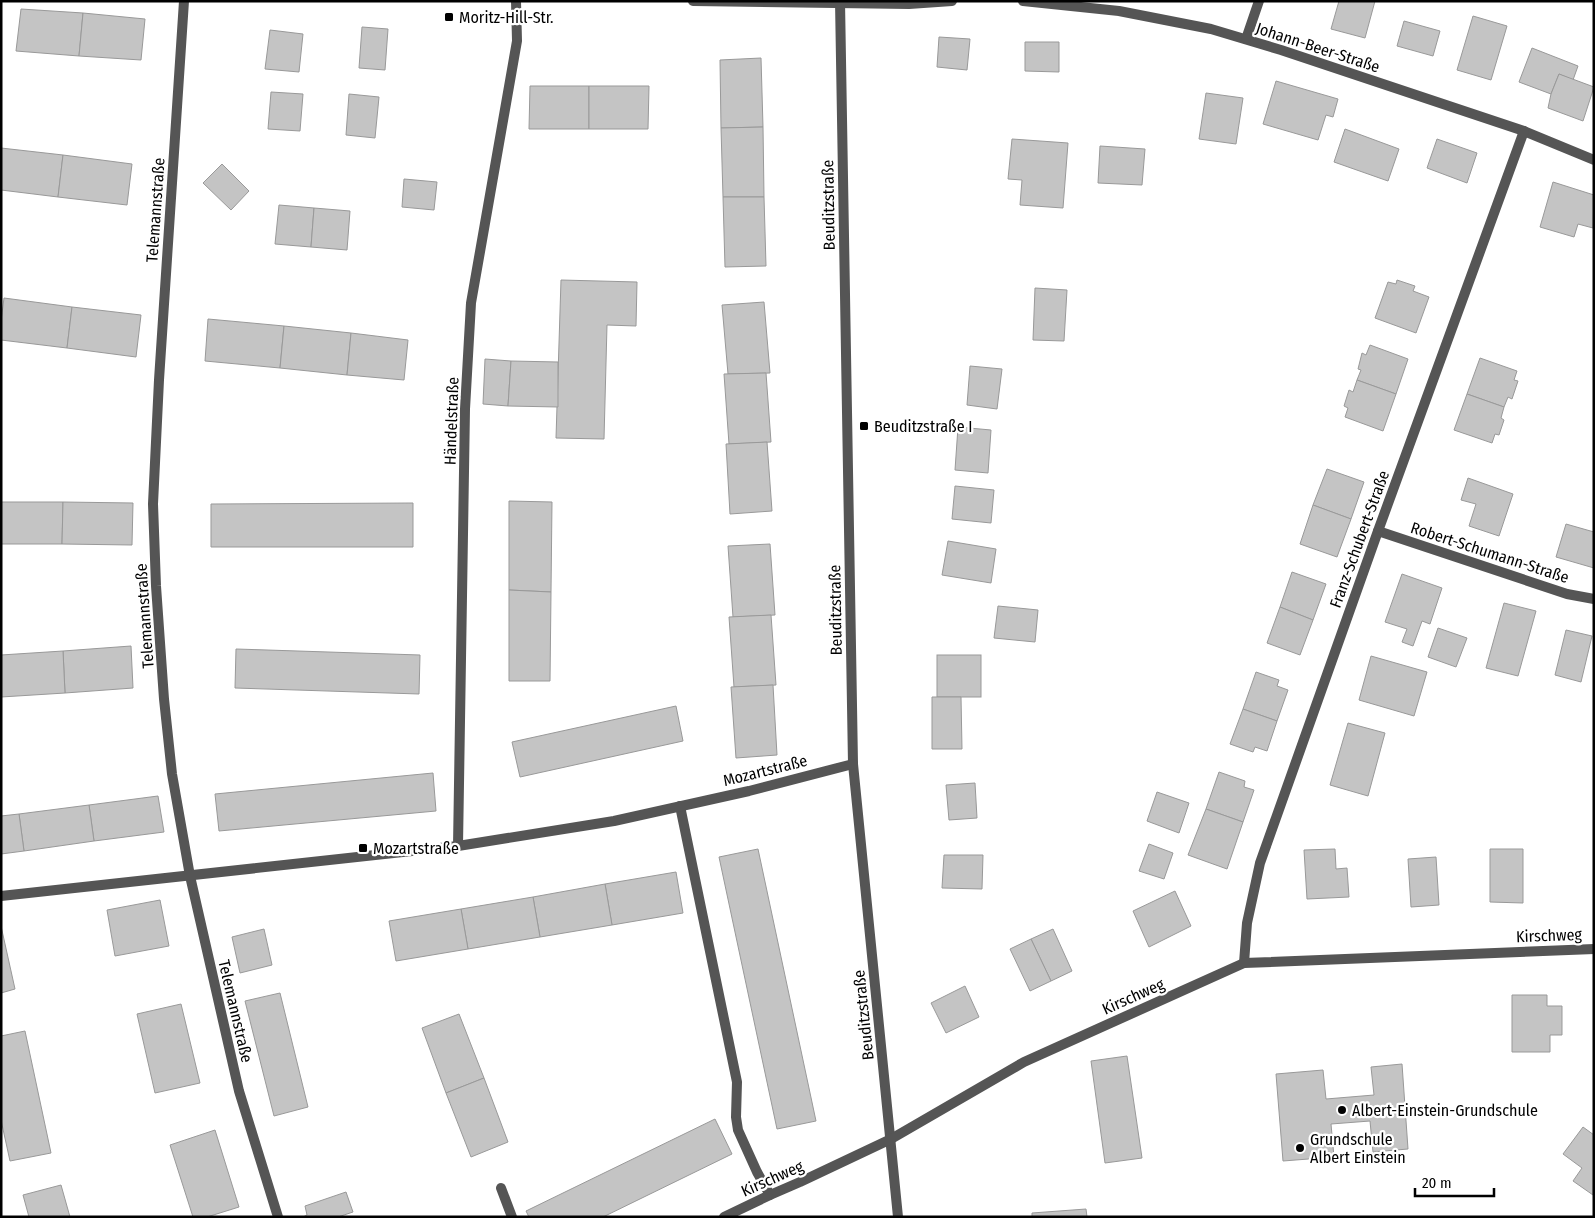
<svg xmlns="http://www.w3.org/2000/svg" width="1595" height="1218" font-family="'Fira Sans Condensed',sans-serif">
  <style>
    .building { fill: #c4c4c4; stroke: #999 }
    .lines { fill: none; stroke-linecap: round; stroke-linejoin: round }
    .lane { stroke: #555; stroke-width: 10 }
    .street { stroke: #555; stroke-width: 10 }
    .poi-dot { fill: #000; stroke: #fff; stroke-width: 2 }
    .labels { text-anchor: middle; stroke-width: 4.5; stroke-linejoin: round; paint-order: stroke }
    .poi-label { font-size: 16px; fill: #000; stroke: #fff; text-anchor: start }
    .street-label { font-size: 16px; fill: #000; stroke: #fff }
  </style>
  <rect width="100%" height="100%" fill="#fff"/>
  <g class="building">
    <path d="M1339,1H1375L1365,38L1331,29Z"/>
    <path d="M21,9L83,13L79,56L16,51Z"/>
    <path d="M83,13L145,19L141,60L79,56Z"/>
    <path d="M1473,16L1507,26L1491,80L1457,70Z"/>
    <path d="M1404,21L1440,31L1433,56L1397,46Z"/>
    <path d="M362,27L388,29L385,70L359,68Z"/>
    <path d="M270,30L303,34L299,72L265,69Z"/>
    <path d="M939,37L970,39L967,70L937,67Z"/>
    <path d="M1025,42H1059V72L1025,71Z"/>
    <path d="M1532,48L1578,66L1573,80L1559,74L1551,94L1519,82Z"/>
    <path d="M761,58L763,127L721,128L720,60Z"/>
    <path d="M1559,74L1594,87L1583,121L1548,108L1551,94Z"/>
    <path d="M1276,81L1338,99L1333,117L1326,115L1318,140L1263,124Z"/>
    <path d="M530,86H589V129H529Z"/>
    <path d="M589,86H649L648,129H589Z"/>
    <path d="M271,92L303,94L300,131L268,129Z"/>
    <path d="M1206,93L1243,98L1236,144L1199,139Z"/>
    <path d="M349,94L379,97L375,138L346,135Z"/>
    <path d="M763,127L764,197H723L721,128Z"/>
    <path d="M1345,129L1399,149L1388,181L1334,162Z"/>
    <path d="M1012,139L1068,143L1063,208L1020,205L1022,180L1008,179Z"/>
    <path d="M1437,139L1477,153L1467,183L1427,168Z"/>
    <path d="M1100,146L1145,149L1142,185L1098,183Z"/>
    <path d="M1,148L63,155L58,197L1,190Z"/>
    <path d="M63,155L132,164L127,205L58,197Z"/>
    <path d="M222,164L249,191L231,210L203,183Z"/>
    <path d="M404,179L437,182L434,210L402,207Z"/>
    <path d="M1553,182L1594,195L1593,228L1578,224L1574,237L1540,227Z"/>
    <path d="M723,197H764L766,266L725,267Z"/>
    <path d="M279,205L314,208L311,247L275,244Z"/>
    <path d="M314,208L350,211L347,250L311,247Z"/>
    <path d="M561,280L637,282L636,326L607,325L604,439L556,438Z"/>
    <path d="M1397,280L1415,286L1413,291L1429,297L1416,333L1375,318L1388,282L1396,284Z"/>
    <path d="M1035,288L1067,290L1064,341L1033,340Z"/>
    <path d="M4,298L72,307L67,348L1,340V321Z"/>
    <path d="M764,302L770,373L728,374L722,305Z"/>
    <path d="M72,307L141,315L136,357L67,348Z"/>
    <path d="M208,319L284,326L280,368L205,361Z"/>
    <path d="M284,326L351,333L347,375L280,368Z"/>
    <path d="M351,333L408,340L404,380L347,375Z"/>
    <path d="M1370,345L1408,359L1396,394L1357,380L1361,370L1358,369L1362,353L1366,355Z"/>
    <path d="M1480,358L1517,371L1514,380L1518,381L1512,399L1508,397L1504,407L1467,394Z"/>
    <path d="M485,359L511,361L508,406L483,404Z"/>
    <path d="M511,361L558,362V407L508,406Z"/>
    <path d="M970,366L1002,369L997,409L967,405Z"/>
    <path d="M766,373L771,442L729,444L724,374Z"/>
    <path d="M1357,380L1396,394L1383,431L1345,417L1348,408L1344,406L1349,390L1353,392Z"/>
    <path d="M1467,394L1504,407L1501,418L1504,420L1499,435L1495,434L1492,443L1454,430Z"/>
    <path d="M958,427L991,430L988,473L955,470Z"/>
    <path d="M767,442L772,511L730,514L726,444Z"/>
    <path d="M1327,469L1364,482L1351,519L1313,505Z"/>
    <path d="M1468,478L1513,494L1499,536L1469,526L1476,504L1461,500Z"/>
    <path d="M955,486L994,490L991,523L952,519Z"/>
    <path d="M509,501L552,502L551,592L509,590Z"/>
    <path d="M1,502H63L62,544H1Z"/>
    <path d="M63,502L133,503L132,545L62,544Z"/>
    <path d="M413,503V547H211V504Z"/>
    <path d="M1313,505L1351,519L1337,557L1300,544Z"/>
    <path d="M1566,524L1594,532V568L1556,557Z"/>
    <path d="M948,541L996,549L991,583L942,575Z"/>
    <path d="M770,544L775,615L733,617L728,546Z"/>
    <path d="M1292,572L1326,584L1313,620L1280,607Z"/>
    <path d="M1402,574L1442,588L1430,624L1422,621L1413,646L1402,642L1407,629L1385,622Z"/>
    <path d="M509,590L551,592L550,681H509Z"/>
    <path d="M1504,603L1536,611L1518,676L1486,668Z"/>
    <path d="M998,606L1038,610L1035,642L994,638Z"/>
    <path d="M1280,607L1313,620L1300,655L1267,643Z"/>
    <path d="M771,615L776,685L734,687L729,617Z"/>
    <path d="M1438,628L1467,638L1456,667L1428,657Z"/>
    <path d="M1566,630L1592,636L1581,682L1555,675Z"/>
    <path d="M131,646L133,688L65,693L63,651Z"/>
    <path d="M236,649L420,655L419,694L235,688Z"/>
    <path d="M63,651L65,693L1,697V655Z"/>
    <rect x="937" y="655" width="44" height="42"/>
    <path d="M1371,656L1427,672L1414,716L1359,700Z"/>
    <path d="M1256,672L1279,680L1277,686L1288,690L1277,721L1243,709Z"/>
    <path d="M773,685L777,755L736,758L731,687Z"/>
    <path d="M932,697H961L962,749H932Z"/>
    <path d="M676,706L683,741L520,777L512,742Z"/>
    <path d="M1243,709L1277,721L1267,751L1255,747L1253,752L1230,744Z"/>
    <path d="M1348,723L1385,733L1368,796L1330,785Z"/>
    <path d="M1219,772L1245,781L1244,787L1254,790L1243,822L1206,809Z"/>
    <path d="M433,773L436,811L219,831L215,794Z"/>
    <path d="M975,783L977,818L949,820L946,785Z"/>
    <path d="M1157,792L1189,803L1179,833L1147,821Z"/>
    <path d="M158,796L164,832L94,841L89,805Z"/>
    <path d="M89,805L94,841L24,851L19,814Z"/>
    <path d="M1206,809L1243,822L1227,869L1188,855Z"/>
    <path d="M19,814L24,851L1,854V816Z"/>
    <path d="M1149,844L1173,853L1164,879L1139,871Z"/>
    <path d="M758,849L816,1121L777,1129L719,857Z"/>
    <path d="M1335,849L1336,869L1347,868L1349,897L1307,899L1304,850Z"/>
    <path d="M1490,849H1523V903L1490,902Z"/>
    <path d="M944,855H983L982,889L942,888Z"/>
    <path d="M1436,857L1439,905L1411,907L1408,859Z"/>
    <path d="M676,872L683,913L612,925L605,884Z"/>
    <path d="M605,884L612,925L540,937L533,897Z"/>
    <path d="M1175,891L1191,926L1149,947L1133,911Z"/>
    <path d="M533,897L540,937L468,949L461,909Z"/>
    <path d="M160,900L169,946L115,956L107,910Z"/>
    <path d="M461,909L468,949L396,961L389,921Z"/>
    <path d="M1,926L15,989L1,993Z"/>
    <path d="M264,929L272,965L240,973L232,937Z"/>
    <path d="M1053,929L1072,971L1051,981L1031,939Z"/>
    <path d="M1031,939L1051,981L1030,991L1010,949Z"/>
    <path d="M965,986L979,1017L946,1033L931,1003Z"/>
    <path d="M280,993L308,1107L274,1116L245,1001Z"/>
    <path d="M1512,995H1547V1006H1562V1035H1550V1052H1512Z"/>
    <path d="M181,1004L200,1083L155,1093L137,1014Z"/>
    <path d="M459,1014L484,1078L446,1093L422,1028Z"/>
    <path d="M25,1031L51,1153L10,1161L1,1120V1036Z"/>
    <path d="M1127,1056L1142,1158L1105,1163L1091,1061Z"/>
    <path d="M1402,1064L1408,1149L1373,1152L1370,1121L1331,1124L1334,1157L1283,1161L1276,1074L1323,1070L1326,1099L1374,1095L1371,1067Z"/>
    <path d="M484,1078L508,1142L471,1157L446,1093Z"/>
    <path d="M715,1119L732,1154L603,1217H529L526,1211Z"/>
    <path d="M1583,1127L1594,1135L1593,1195L1573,1181L1582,1168L1563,1154Z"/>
    <path d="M215,1130L239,1207L207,1217H193L170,1145Z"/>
    <path d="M61,1185L70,1217H29L23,1195Z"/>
    <path d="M346,1192L353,1212L338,1217H303L307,1215L305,1206Z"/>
    <path d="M1086,1209L1087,1217H1032V1213Z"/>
  </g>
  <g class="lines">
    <g class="lane">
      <path d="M680,806L737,1082L736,1117L738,1130L757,1172L770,1195"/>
      <path d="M501,1188L512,1217"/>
    </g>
    <g class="street">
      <path d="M184,1L159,380L153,504L156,586L164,699L172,774L190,876L239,1091L278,1217"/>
      <path d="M693,1L909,4L952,1"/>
      <path d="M840,1L853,764L898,1217"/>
      <path d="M1023,1L1119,11L1211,29L1281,50L1524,131L1594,160"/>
      <path d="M1246,39L1259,1"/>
      <path d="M1378,531L1567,594L1594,599"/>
      <path d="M458,846L465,409L471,303L517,41L516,1"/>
      <path d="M1,896L458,846L614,821L749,791L853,764"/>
      <path d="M1244,963L1247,923L1260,863L1378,531L1524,131"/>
      <path d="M724,1217L770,1195L800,1182L891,1139L1024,1062L1244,963L1594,949"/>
    </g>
  </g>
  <g class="poi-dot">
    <rect x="444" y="12" width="10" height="10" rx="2.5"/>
    <rect x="859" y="421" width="10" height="10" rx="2.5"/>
    <rect x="358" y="843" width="10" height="10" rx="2.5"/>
    <circle cx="1342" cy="1110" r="5"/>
    <circle cx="1300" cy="1148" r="5"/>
  </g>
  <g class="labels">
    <g class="poi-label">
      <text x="459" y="23">Moritz-Hill-Str.</text>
      <text x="874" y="432">Beuditzstraße I</text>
      <text x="373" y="854">Mozartstraße</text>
      <text x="1352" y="1116">Albert-Einstein-Grundschule</text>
      <text x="1310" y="1145">Grundschule<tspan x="1310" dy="18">Albert Einstein</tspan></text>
    </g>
    <g class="street-label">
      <text transform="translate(1318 47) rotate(18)" y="6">Johann-Beer-Straße</text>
      <text transform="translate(828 205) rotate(-91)" y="6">Beuditzstraße</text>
      <text transform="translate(155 210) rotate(-86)" y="6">Telemannstraße</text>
      <text transform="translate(451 421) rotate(-88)" y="6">Händelstraße</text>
      <text transform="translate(1359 539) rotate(-70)" y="6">Franz-Schubert-Straße</text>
      <text transform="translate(1490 552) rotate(18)" y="6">Robert-Schumann-Straße</text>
      <text transform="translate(835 610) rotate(-91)" y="6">Beuditzstraße</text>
      <text transform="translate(144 616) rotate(-94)" y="6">Telemannstraße</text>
      <text transform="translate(765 770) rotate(-14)" y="6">Mozartstraße</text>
      <text transform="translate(1549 935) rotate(-2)" y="6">Kirschweg</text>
      <text transform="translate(1133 996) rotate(-24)" y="6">Kirschweg</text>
      <text transform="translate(236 1011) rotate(77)" y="6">Telemannstraße</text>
      <text transform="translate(863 1015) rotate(-96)" y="6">Beuditzstraße</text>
      <text transform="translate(772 1178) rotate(-24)" y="6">Kirschweg</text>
    </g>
  </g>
  <rect width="1595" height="1218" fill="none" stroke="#000000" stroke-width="5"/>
  <path d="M1415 1188v8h79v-8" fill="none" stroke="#000000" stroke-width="2.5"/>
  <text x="1422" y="1188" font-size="15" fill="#000000" stroke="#ffffff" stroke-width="4" paint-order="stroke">20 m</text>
</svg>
